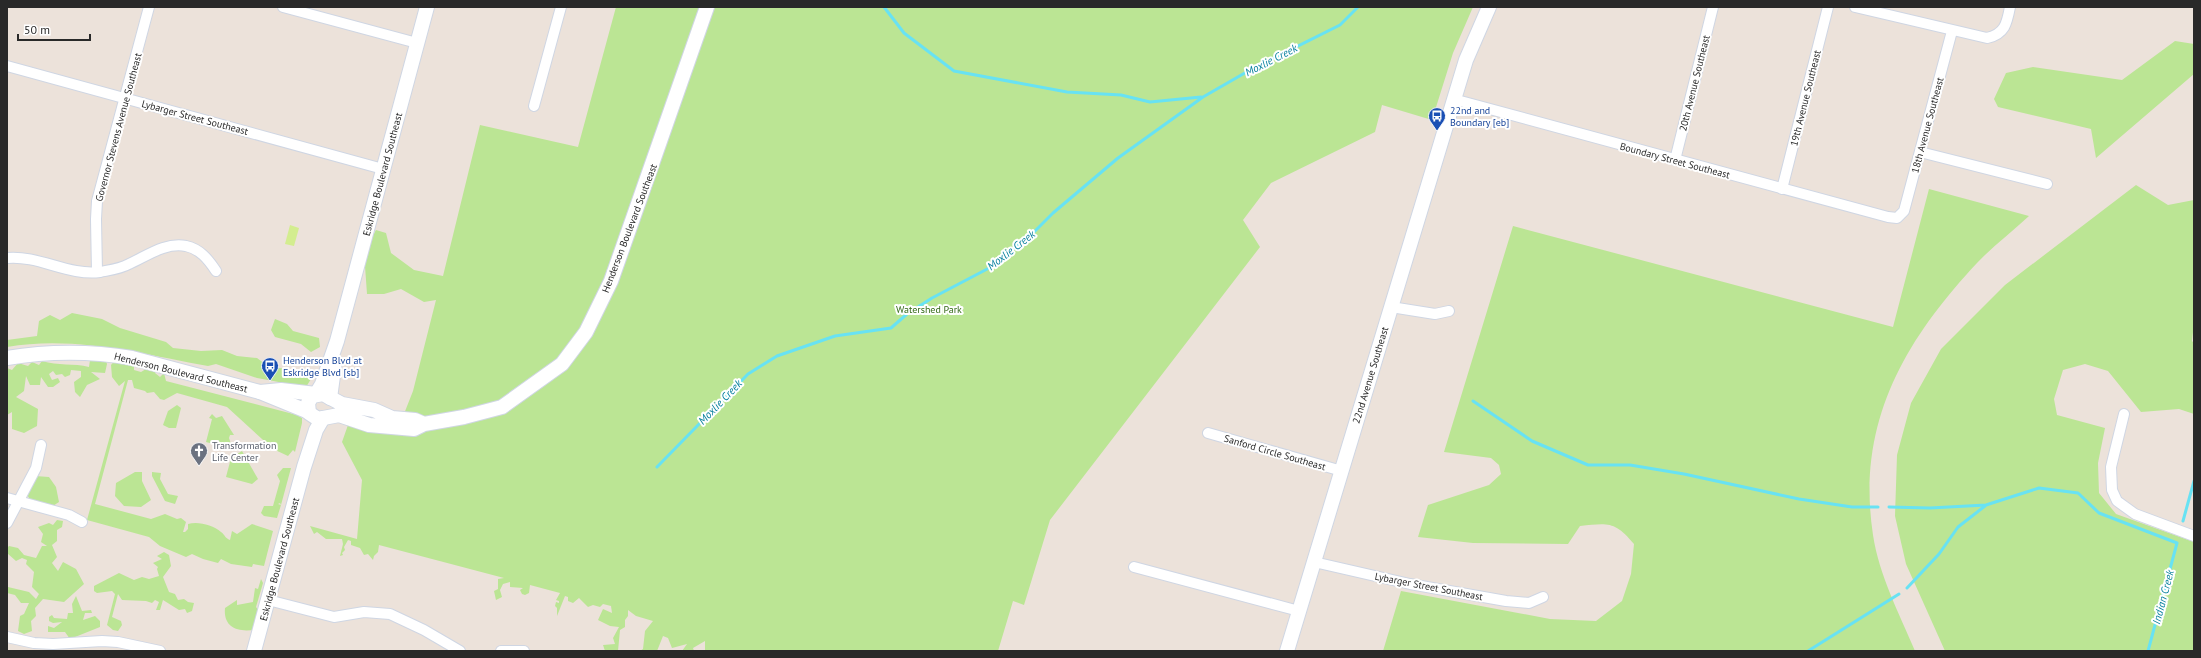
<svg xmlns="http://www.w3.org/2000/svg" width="2201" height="658" font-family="'PT Sans',sans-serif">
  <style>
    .green { fill: #bbe594 }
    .pitch { fill: #d3ed8f }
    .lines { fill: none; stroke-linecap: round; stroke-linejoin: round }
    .stream { stroke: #68e2f3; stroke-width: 3 }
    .street-casing { stroke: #cfd6e3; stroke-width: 12 }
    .secondary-casing { stroke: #cfd6e3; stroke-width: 16 }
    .street { stroke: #fff; stroke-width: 10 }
    .secondary { stroke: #fff; stroke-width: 14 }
    .labels { text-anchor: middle; stroke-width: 4; stroke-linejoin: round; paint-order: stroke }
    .street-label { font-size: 10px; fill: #292929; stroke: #fff }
    .transit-label { font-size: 10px; fill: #164399; stroke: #fff; text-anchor: start }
    .park-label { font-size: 10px; fill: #336916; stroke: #fff }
    .worship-label { font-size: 10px; fill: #5b616d; stroke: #fff; text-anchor: start }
    .water-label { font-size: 11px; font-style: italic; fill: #08809e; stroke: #fff }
  </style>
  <rect width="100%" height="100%" fill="#ece2da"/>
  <g class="green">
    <path d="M616,7H1473L1453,53L1432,120L1382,105L1375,132L1271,183L1243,220L1260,247L1050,520L1024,605L1013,601L998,651H705V641L693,648L694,651H682L687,644L672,648L668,638L663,636L657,651H640L643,649L645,631L653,621L636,616L628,610V616L625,620V627L620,630L618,651H605L603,645L615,644L613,638L619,627L610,626L598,620L603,609L612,613L611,606L603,604L600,607L593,605L588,607L579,598L573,603L568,601V597L565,596L557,616V608L555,606L556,602L559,603V601L556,600L560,593L530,585L529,593L525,595L522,594L520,590L523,588L510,587V582L503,584L500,590L502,597L496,600L494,591L498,589V579L504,578L379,545L378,552L374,556L373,560L368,554L364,555L360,548L351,545V541L348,540L344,547L345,550L342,553L343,555L340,556L343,544L342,539H326L317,532L314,534L310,526L357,539L362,480L342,442L348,425L402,419L413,391L436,300L424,302L401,289L384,294H367L364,252L376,230L386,233L391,253L414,270L443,276L480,125L578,147Z"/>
    <path d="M2175,41L2194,44V74L2096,158L2091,129L1998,107L1994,99L2006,73L2033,67L2122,80Z"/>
    <path d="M2136,185L2168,205L2194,200V323L2192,341L2194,343V414L2179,409L2141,412L2108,371L2085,364L2063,370L2054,399L2057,415L2105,428L2098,463L2099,493L2116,514L2194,542V651H1945L1906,564L1895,516L1897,455L1911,403L1941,349L2005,285Z"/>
    <path d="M1929,189L2029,216C2012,232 1993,246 1977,263C1904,341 1856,424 1873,535C1879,575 1899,613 1915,651H1383L1401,591L1550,619L1596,621L1622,601L1631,574L1634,544C1615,521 1608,523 1580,526L1568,544L1473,543L1418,537L1428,505L1489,485L1501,474L1499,465L1491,458L1444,452L1513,226L1893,327Z"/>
    <path d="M72,313L102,319L120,328L166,342L173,348L201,351L222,350L237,356L257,358L269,367L309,371L311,379L306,387L257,378L216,364L208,366C142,354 74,335 7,347V340L37,336L39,321L50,315L60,320Z"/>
    <path d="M275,319L287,324L293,331L319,338L320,347L311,352L301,344L275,337L271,330Z"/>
    <path d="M104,356L107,364L105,373L91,372L100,379L87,385L80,397L75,392L74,382L81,377V371L71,370L70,375L65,377L62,374L56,375L53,371L49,374L52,380L58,378L60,382L53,387H48L41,377L40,385H30L26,376L24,391L16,397L38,409L37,426L24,433L12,429V412L7,415V368L12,370L18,363L28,366L32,362L39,365L42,361C58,366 74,363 89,367L90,360Z"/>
    <path d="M116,359L134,361V370L141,372L146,369H156L155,373L160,377L164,373L166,381L297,415L302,418V423L295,452L293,450L288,456L273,449L227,407L177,393L164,400L160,399L154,392L147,393L145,391L134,388L132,380H128L95,504L151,519L165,514L177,519L181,518L186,522L183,532H185L188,529V524C198,521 213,525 221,532C225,535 225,538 230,540L232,531L237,534L252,524L273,531L264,566L253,564L252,567L231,564L221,559L218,563L203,559L192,554L186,557L160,546L149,537L87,520L125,381L119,386L112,377L111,365Z"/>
    <path d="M177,405L181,408L176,428H169L163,425L168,411Z"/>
    <path d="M212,414L216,418L222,416L234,435H230L229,438L231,444L225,447L206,442L212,419L209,418Z"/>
    <path d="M242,451L258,479L252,484L226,477L231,458Z"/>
    <path d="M283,468H291L281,505L280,503L278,504L281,505L277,518L264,516L261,513L264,506H273L280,481L277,475Z"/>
    <path d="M135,472H142V481L151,500L141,507L124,506L115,496L116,483Z"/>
    <path d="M152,472L161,473L160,479L168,494L178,496L175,504L165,501L152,476Z"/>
    <path d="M35,476L49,477L56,487L59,502L48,509L32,502L25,492Z"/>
    <path d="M57,520L63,521L62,527L57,530V541L52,545L57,557L52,563L58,571L63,562L76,569L84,584L64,602L43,599L35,608L36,616L31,621L32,631L24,634L18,631L20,616L24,614L29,603H21L15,595L7,593L8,587L29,592L36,599L39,594L32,587L34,572L26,564L27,560L22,558L16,561L7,553V548L9,546L18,548L24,555L36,558L42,546H47L41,542L43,534L38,527L49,523L53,525Z"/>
    <path d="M164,552L169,555L171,566L163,577L169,592L175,594L178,600L184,599L188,602L194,603L192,611L187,613L185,609L179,610L163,600L160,610H156L159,602L155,600L152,603L146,601L122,600L118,594L112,617L121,621L122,625L118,631L113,630L107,625L115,594L112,591L97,593L94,591V586L119,573L134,580L142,577L149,579L159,576L157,569L158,567L153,563L162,559L157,556Z"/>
    <path d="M261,579L263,583L256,607L262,615L258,629C240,633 223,629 225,608L237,600V605L253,602L255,588L258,589Z"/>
    <path d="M76,596L82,611L91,610L92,613H85L83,620L95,616L100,621V627L70,639L65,632H48V626L54,628L62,622L53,623L49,621V617L52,615L54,618L67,619L68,613H73L72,604Z"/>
  </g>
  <path class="pitch" d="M290,225L299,228L294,246L285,244Z"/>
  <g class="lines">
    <g class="stream">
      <path d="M884,7L904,33L954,71L1067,92L1121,95L1150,102L1201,97"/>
      <path d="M1473,401L1532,441L1588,465H1630L1684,474L1799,499L1852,507H1878"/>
      <path d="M657,467L748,374L777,356L835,336L891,328L907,314L932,298L991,267L1031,235L1053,213L1118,158L1203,97L1250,70L1340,25L1358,7"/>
      <path d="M1889,507L1930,508L1986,505L2039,488L2078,493L2099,513L2177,543L2148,651"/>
      <path d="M2183,521L2194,481"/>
      <path d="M1907,588L1939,554L1958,527L1985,506"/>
      <path d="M1808,651L1899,594"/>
    </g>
    <g class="street-casing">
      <g id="street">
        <path d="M283,7L417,43"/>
        <path d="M1855,7L1987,38C2005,34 2007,23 2010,7"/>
        <path d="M7,66L383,169"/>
        <path d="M1453,99L1888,217L1897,218L1904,211L1952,31"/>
        <path d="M534,106L561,7"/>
        <path d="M1920,152L2047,184"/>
        <path d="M1675,160L1713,7"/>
        <path d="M1782,189L1828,7"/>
        <path d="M7,258C39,255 68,276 100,272C110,270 120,269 129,264C147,256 165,242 186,246C200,249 208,259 216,271"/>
        <path d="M97,272L96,219L97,201L149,7"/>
        <path d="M1391,307L1435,314L1449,311"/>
        <path d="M2124,414L2111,467L2112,490L2117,501L2135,514L2194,536"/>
        <path d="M1208,433L1342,471"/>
        <path d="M7,498L69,515L82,522"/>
        <path d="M7,523L36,468L41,445"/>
        <path d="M1314,562L1410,584L1506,601L1529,603L1543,597"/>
        <path d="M1134,567L1299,611"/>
        <path d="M268,600L334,617L364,612L390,614L424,630L460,651"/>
        <path d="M7,637L34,643L53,644L102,641L118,642L160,651"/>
        <path d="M501,651H524"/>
      </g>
    </g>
    <g class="secondary-casing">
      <g id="secondary">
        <path d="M7,358C49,351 90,351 132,358L260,392L309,412"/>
        <path d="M260,392L281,390L316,394"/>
        <path d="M316,394L322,384L337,341L427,7"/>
        <path d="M330,398L335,361"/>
        <path d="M424,424L415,420L392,418L374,410L342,404L323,394L312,396L308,403L309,413L318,419L339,415L369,425L414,429L424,424L464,417L502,407L562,364L586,332L611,281L707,7"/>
        <path d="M254,651L304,467L316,430L323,418"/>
        <path d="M1287,651L1466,60L1489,7"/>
      </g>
    </g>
    <use href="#street" class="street"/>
    <use href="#secondary" class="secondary"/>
  </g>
  <defs>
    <g id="bus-pin" transform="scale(0.9)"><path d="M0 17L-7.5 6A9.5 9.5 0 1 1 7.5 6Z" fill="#1a4fb4" stroke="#fff"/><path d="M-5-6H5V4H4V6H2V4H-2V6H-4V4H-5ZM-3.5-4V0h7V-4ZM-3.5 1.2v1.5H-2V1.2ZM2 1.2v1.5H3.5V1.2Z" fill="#fff"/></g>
    <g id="church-pin" transform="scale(0.9)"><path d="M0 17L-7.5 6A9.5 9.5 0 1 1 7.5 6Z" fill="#6b7280" stroke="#fff"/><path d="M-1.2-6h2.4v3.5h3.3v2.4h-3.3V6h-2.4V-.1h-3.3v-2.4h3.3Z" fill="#fff"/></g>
  </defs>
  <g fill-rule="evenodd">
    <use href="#bus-pin" x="1437" y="116"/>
    <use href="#bus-pin" x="270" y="366"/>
    <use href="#church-pin" x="199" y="451"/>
  </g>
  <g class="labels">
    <g class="street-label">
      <text transform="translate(1694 83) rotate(-76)" y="4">20th Avenue Southeast</text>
      <text transform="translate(1805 98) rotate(-76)" y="4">19th Avenue Southeast</text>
      <text transform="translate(195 117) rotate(15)" y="4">Lybarger Street Southeast</text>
      <text transform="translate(1927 125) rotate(-75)" y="4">18th Avenue Southeast</text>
      <text transform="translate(118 127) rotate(-75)" y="4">Governor Stevens Avenue Southeast</text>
      <text transform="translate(1675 160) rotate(15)" y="4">Boundary Street Southeast</text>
      <text transform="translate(382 174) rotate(-75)" y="4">Eskridge Boulevard Southeast</text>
      <text transform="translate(629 228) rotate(-69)" y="4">Henderson Boulevard Southeast</text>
      <text transform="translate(181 372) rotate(14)" y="4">Henderson Boulevard Southeast</text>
      <text transform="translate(1370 375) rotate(-73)" y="4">22nd Avenue Southeast</text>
      <text transform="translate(1275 452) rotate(16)" y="4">Sanford Circle Southeast</text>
      <text transform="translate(279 559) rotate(-75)" y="4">Eskridge Boulevard Southeast</text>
      <text transform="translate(1429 586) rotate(11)" y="4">Lybarger Street Southeast</text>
    </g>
    <g class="transit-label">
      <text x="1450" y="114">22nd and<tspan x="1450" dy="12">Boundary [eb]</tspan></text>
      <text x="283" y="364">Henderson Blvd at<tspan x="283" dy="12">Eskridge Blvd [sb]</tspan></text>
    </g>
    <g class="park-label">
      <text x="929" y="313">Watershed Park</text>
    </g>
    <g class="worship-label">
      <text x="212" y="449">Transformation<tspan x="212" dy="12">Life Center</tspan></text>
    </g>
    <g class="water-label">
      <text transform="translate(1271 60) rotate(-27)" y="4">Moxlie Creek</text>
      <text transform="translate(1011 250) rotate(-38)" y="4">Moxlie Creek</text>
      <text transform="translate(720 402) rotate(-46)" y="4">Moxlie Creek</text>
      <text transform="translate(2163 597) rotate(-75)" y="4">Indian Creek</text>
    </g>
  </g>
  <rect width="2201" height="658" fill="none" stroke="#292929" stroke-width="16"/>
  <path d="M18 34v6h72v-6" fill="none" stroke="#292929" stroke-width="2"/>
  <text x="24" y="34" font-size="12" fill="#292929" stroke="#ffffff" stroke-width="3" paint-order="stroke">50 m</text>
</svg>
